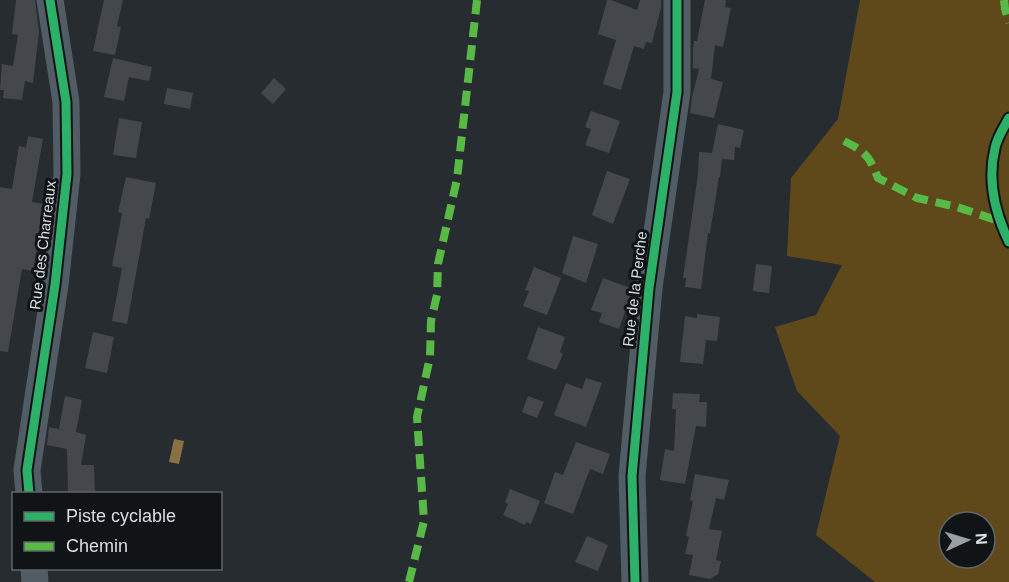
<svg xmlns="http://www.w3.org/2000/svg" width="1009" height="582" font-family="Arial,sans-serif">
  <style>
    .forest { fill: #5f491b; fill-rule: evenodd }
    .water { fill: #8a7143 }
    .building { fill: #44484c }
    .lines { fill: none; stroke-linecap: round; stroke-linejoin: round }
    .minor { stroke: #515c65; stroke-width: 27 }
    .quiet { stroke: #58b947; stroke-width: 8; stroke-dasharray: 15 8; stroke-linecap: butt }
    .cycleway-casing { stroke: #101417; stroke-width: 13 }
    .cycleway { stroke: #2db169; stroke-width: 9 }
    .labels { text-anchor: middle; stroke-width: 6; stroke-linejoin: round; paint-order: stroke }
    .street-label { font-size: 15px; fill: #d8dee3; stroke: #101417 }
  </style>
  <rect width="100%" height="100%" fill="#272c30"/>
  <path class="forest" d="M860,0H1009V582H875L816,535L840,436L797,391L775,327L816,315L842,265L787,256L791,178L838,119ZM949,522H985V558H949Z"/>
  <path class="water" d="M174,439L184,441L179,464L169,462Z"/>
  <g class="building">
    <path d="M16,0H35L39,32L33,83L25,81L22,100L3,98L4,90H0L2,64L13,66L18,35L12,34Z"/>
    <path d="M104,0H123L117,26L121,27L115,55L93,51Z"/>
    <path d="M607,0H611L637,10L640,0H661V8L652,43L646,42L644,49L634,46L621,90L603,84L616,40L598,34Z"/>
    <path d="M705,0H726L725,7L731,8L723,47L715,45L711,79L723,82L714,118L690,113L692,97L699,69L693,68V49L694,41H697Z"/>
    <path d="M113,58L152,67L149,81L129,77L124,101L104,97Z"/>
    <path d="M274,78L286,89L273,104L261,93Z"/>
    <path d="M167,88L193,93L190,109L164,104Z"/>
    <path d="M591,111L620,121L609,153L585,145L591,129L585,127Z"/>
    <path d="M119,118L142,122L136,158L113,155Z"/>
    <path d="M718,124L744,130L740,148L735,147L734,160L722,159L720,177H719L710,233H708L701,289L685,287L686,278H683L698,174L699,152L712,153Z"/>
    <path d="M28,136L43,139L32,202L44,204L33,271L22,269L8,352L0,351V187L12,189L19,146L26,148Z"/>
    <path d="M607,171L630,179L613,224L592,215Z"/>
    <path d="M126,177L156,183L149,219L146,218L127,324L112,321L122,268L112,266L122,213L118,212Z"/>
    <path d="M573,236L598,244L586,283L562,273Z"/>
    <path d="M756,264L772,266L769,293L753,291Z"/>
    <path d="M534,267L561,278L547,315L523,306L529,291L525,290Z"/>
    <path d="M603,278L633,289L619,329L599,322L602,313L591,310Z"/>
    <path d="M697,314L720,317L717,341L706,340L703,364L680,362L685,316L697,318Z"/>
    <path d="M538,327L565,337L560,352L563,354L556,370L527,359Z"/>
    <path d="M93,332L114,337L107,373L85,368Z"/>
    <path d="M586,378L602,383L586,427L554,415L566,383L582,389Z"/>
    <path d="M673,393L700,394L699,402H707L706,427L696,426L685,484L660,480L665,449L674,451L676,409H672Z"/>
    <path d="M65,396L82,400L76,432L86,435L81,465H94L95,494H68L67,449L47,445L49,427L59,429Z"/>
    <path d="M528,396L544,402L537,418L522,412Z"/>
    <path d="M576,442L610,454L603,474L590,469L573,514L544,503L555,472L563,475Z"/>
    <path d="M695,474L729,480L724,500L716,498L709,529L722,531L716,560L721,561L718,574L710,579L689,575L693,555L685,554L689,537L686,536L693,501L690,500Z"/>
    <path d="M510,489L540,501L531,524L526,522L525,525L503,515L508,504L505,502Z"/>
    <path d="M587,536L608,545L598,571L575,562Z"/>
  </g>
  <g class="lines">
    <g class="minor">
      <path d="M29,494L27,470L55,285L67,174L66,102L50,0"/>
      <path d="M34,568L35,582"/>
      <path d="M635,582L632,476L649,288L677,92V0"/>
    </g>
    <g class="quiet">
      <path d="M1004,0L1005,9L1009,23"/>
      <path d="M844,141C866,152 869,156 878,178L917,198L957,207L999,221"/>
      <path d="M409,582L424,521L417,417L430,357L431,321L437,295L438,264L457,179L477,0"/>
    </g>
    <g class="cycleway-casing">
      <g id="cycleway">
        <path d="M1009,118C1004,127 997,138 995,148C987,181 995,213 1009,242"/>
        <path d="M29,494L27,470L55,285L67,174L66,102L50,0"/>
        <path d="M635,582L632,476L649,288L677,92V0"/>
      </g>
    </g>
    <use href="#cycleway" class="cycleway"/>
  </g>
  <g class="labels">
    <g class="street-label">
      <text transform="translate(43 245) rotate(-83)" y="5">Rue des Charreaux</text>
      <text transform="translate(635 289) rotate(-83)" y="5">Rue de la Perche</text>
    </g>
  </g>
  <rect x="12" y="492" width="210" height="78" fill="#101417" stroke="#606569" stroke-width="1.5"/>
  <rect x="24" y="512" width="30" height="9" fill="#2db169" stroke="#606569" stroke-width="1.5"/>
  <text x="66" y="522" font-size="18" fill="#d8dee3">Piste cyclable</text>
  <rect x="24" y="542" width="30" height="9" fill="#58b947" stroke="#606569" stroke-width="1.5"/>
  <text x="66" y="552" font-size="18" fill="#d8dee3">Chemin</text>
  <g transform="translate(967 540) rotate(86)"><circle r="28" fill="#101417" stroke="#606569" stroke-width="1.5"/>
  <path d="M0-4.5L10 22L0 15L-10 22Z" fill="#9aa0a4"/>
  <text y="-9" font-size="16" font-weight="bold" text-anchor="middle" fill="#d8dee3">N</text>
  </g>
</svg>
